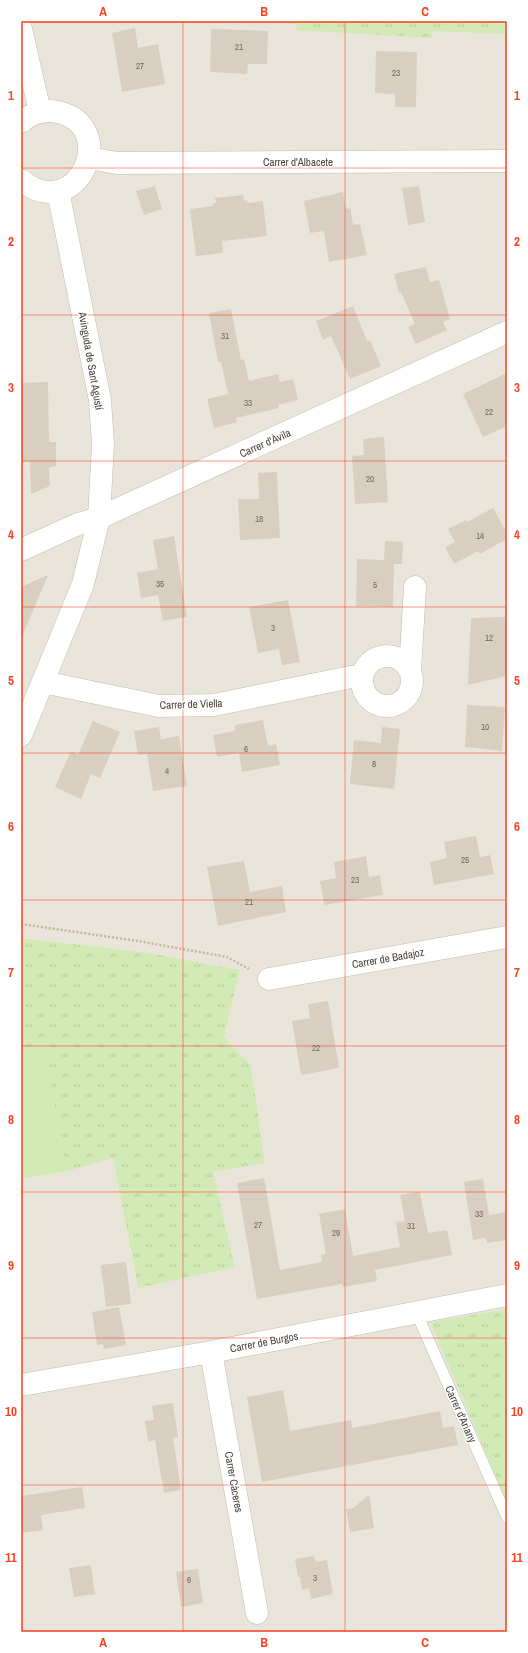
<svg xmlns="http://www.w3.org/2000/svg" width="528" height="1653" font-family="'Archivo Narrow',sans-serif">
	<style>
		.residential { fill: #eae5da }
		.grass { fill: url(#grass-tufts) }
		.garden { fill: #d2eab5 }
		.building { fill: #d8cfc1 }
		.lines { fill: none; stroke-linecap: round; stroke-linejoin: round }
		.service-casing { stroke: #c2bbae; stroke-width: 12 }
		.minor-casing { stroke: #c2bbae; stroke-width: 23 }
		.tertiary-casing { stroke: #c2bbae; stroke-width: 23 }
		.path { stroke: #c4b79f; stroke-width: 2.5; stroke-dasharray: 2 2; stroke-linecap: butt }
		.service { stroke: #fff; stroke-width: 11 }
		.minor { stroke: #fff; stroke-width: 22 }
		.tertiary { stroke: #fff; stroke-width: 22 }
		.grid { fill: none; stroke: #fc3f1d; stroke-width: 1; stroke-opacity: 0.55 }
		.labels { text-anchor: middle; stroke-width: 3; stroke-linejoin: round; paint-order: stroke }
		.number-label { font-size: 9px; fill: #6e675b }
		.street-label { font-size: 11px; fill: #4b4439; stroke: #fff }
		.neatline { fill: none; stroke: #fc3f1d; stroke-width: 1.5 }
		.grid-label { font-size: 13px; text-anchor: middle; font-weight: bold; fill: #fc3f1d }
	</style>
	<defs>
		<pattern id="grass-tufts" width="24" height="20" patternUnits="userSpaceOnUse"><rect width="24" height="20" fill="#d2eab5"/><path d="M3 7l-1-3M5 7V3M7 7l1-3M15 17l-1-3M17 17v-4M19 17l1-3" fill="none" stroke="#b6ca9c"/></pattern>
	</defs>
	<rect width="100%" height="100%" fill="#f6f3ec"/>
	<path class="residential" d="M21,21H507V1309L430,1322L507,1503V1632H21V1049L43,1044L67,1170L113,1157L138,1288L213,1172L265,1163L251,1065L224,1037L240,970L144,952L21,938Z"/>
	<g class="grass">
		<path d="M224,21H507V34L433,31L432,38L296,30L297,24Z"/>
		<path d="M21,938L144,952L240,970L224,1037L251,1065L265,1163L213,1172L235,1267L138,1288L113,1158L67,1171L43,1045L21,1049Z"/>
		<path d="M507,1309V1503L430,1322Z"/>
	</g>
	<path class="garden" d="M43,1044L67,1171L21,1179V1048Z"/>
	<g class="building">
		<path d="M135,28L138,48L158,44L165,84L122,92L112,33Z"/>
		<path d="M211,29L268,31L267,64H248L247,74L210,72Z"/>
		<path d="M376,51L417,52L416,107H395V94L375,93Z"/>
		<path d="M155,186L162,209L144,215L136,191Z"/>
		<path d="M419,186L425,222L408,225L402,188Z"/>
		<path d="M343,192L346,209L350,208L353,225L360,224L367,255L329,262L324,231L310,233L304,201Z"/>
		<path d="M243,195L244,201L247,200V203L263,201L267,236L222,241L223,253L196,256L190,209L213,206V203H216L215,198Z"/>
		<path d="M426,267L430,282L439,280L450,319L443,322L447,330L416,344L408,327L415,324L401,292L399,293L394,274Z"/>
		<path d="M353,306L367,341L370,340L381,366L350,379L331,336L323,340L316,321Z"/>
		<path d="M231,309L241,360L244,359L249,381L278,374L280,382L293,379L298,400L278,405L279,408L236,418L237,422L214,428L207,399L228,394L221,362H218L209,313Z"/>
		<path d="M507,373V426L483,437L463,394Z"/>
		<path d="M48,382L49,442H56V466L49,467L50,486L31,494L30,461L21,462V383Z"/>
		<path d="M384,437L388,502L355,504L352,456L364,455L363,439Z"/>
		<path d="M277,472L280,538L240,540L238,499H259L258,473Z"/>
		<path d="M493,508L507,533V539L480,554L478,551L454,564L445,547L455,542L448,529L466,520L467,522Z"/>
		<path d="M174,536L187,617L163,621L158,595L141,598L137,573L158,569L153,540Z"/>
		<path d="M385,541L403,542L402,564H394L393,607L356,606L357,559L384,560Z"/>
		<path d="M48,575L21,639V587Z"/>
		<path d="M288,600L300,662L282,665L279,649L258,653L249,607Z"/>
		<path d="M507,617V676L468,685L471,618Z"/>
		<path d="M467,705L505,707L502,751L465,747Z"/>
		<path d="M263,720L268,746L276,744L280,765L242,772L239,753L217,757L213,735L235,731V725Z"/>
		<path d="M93,721L120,732L100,778L91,774L81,799L55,787L71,751L78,755Z"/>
		<path d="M159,727L161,739L179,736L187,786L153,791L147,754L138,755L134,731Z"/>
		<path d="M382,727L400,729L394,789L350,784L354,740L381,743Z"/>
		<path d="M476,836L480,857L490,855L494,874L434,885L430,862L447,858L444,842Z"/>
		<path d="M366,856L369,877L380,875L383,895L324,905L320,881L336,878L334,862Z"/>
		<path d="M244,861L250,892L282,886L286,912L218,926L207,867Z"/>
		<path d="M328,1001L339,1068L301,1075L292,1021L310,1018L308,1004Z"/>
		<path d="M264,1178L280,1270L322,1262L321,1255L326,1254L319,1214L345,1209L353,1256L400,1247L396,1222L405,1221L400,1195L420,1192L428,1233L447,1230L452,1255L375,1270L377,1281L343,1287L342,1284L257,1299L237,1183Z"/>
		<path d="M483,1179L489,1215L507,1212V1240L487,1243L486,1238L473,1240L464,1182Z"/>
		<path d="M126,1262L131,1304L106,1307L101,1265Z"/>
		<path d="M119,1307L126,1345L104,1349L103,1344L97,1345L92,1312Z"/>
		<path d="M283,1390L290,1431L351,1420L352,1428L440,1411L443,1428L454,1426L458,1445L262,1482L247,1397Z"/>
		<path d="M173,1403L178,1437L173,1438L181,1490L164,1493L155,1440L148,1442L145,1421L154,1420L152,1406Z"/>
		<path d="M82,1487L85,1508L41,1515L43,1530L21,1533V1496Z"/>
		<path d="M369,1495L374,1528L350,1532L346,1509L353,1508Z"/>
		<path d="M314,1556L316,1562L327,1560L333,1594L311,1599L309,1588L302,1590L300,1577H298L295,1559Z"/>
		<path d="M91,1565L95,1594L74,1597L69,1568Z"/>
		<path d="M198,1569L203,1603L181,1607L176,1572Z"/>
	</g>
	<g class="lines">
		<defs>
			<path id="service" d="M416,1312L507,1517"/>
			<g id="minor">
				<path d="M89,158L117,163L507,161"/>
				<path d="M21,550L78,524L99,518L127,505L507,332"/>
				<circle cx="387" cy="681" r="25"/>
				<path d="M410,670L415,587"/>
				<path d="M43,682L159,706L214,705L351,677H362"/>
				<path d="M269,979L507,937"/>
				<path d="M211,1352L257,1613"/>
				<path d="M21,1385L211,1352L507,1295"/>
			</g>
			<g id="tertiary">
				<path d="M21,29L40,112"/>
				<path d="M21,122C31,113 44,109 58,112C122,127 76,226 21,180"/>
				<path d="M21,735L83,584L99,518L103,444L100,400L58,191"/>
			</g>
		</defs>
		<use href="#service" class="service-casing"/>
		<use href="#minor" class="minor-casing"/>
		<use href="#tertiary" class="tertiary-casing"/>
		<path class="path" d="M21,924L138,941L227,957L249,969"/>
		<use href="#service" class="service"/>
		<use href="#minor" class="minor"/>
		<use href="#tertiary" class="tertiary"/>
	</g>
	<path class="grid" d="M183,21V1632M345,21V1632M21,168H507M21,315H507M21,461H507M21,607H507M21,753H507M21,900H507M21,1046H507M21,1192H507M21,1338H507M21,1485H507"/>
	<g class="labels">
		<g class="number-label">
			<text x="239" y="50">21</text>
			<text x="140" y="69">27</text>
			<text x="396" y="76">23</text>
			<text x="225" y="339">31</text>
			<text x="248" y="406">33</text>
			<text x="489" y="415">22</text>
			<text x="370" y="482">20</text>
			<text x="259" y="522">18</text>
			<text x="480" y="539">14</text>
			<text x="160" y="587">35</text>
			<text x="375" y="588">5</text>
			<text x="273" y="631">3</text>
			<text x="489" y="641">12</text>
			<text x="485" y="730">10</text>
			<text x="246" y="752">6</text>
			<text x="374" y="767">8</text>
			<text x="167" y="774">4</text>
			<text x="465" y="863">25</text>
			<text x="355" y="883">23</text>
			<text x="249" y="905">21</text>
			<text x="316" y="1051">22</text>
			<text x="479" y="1217">33</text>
			<text x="258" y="1228">27</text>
			<text x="411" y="1229">31</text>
			<text x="336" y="1236">29</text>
			<text x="315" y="1581">3</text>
			<text x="189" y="1583">6</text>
		</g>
		<g class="street-label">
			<text x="298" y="166">Carrer d'Albacete</text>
			<text transform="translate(91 361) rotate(80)" y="4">Avinguda de Sant Agustí</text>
			<text transform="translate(265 443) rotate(-24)" y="4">Carrer d'Àvila</text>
			<text transform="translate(191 704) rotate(-2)" y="4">Carrer de Viella</text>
			<text transform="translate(388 958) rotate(-10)" y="4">Carrer de Badajoz</text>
			<text transform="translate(264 1342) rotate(-11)" y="4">Carrer de Burgos</text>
			<text transform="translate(461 1414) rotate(66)" y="4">Carrer d'Ariany</text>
			<text transform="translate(234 1482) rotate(80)" y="4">Carrer Càceres</text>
		</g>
	</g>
	<rect width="528" height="1653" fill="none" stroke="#ffffff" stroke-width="44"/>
	<rect x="22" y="22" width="484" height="1609" class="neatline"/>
	<g class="grid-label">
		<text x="103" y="16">A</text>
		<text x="264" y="16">B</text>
		<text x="425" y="16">C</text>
		<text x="11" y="100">1</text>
		<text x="517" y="100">1</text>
		<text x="11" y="246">2</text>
		<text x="517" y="246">2</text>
		<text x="11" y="392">3</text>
		<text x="517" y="392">3</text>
		<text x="11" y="539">4</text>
		<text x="517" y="539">4</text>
		<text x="11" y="685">5</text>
		<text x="517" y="685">5</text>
		<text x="11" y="831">6</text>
		<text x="517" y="831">6</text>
		<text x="11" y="977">7</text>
		<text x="517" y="977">7</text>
		<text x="11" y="1124">8</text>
		<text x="517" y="1124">8</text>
		<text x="11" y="1270">9</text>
		<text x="517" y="1270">9</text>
		<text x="11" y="1416">10</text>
		<text x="517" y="1416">10</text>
		<text x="11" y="1562">11</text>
		<text x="517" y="1562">11</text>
		<text x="103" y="1647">A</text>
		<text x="264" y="1647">B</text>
		<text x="425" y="1647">C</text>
	</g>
</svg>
